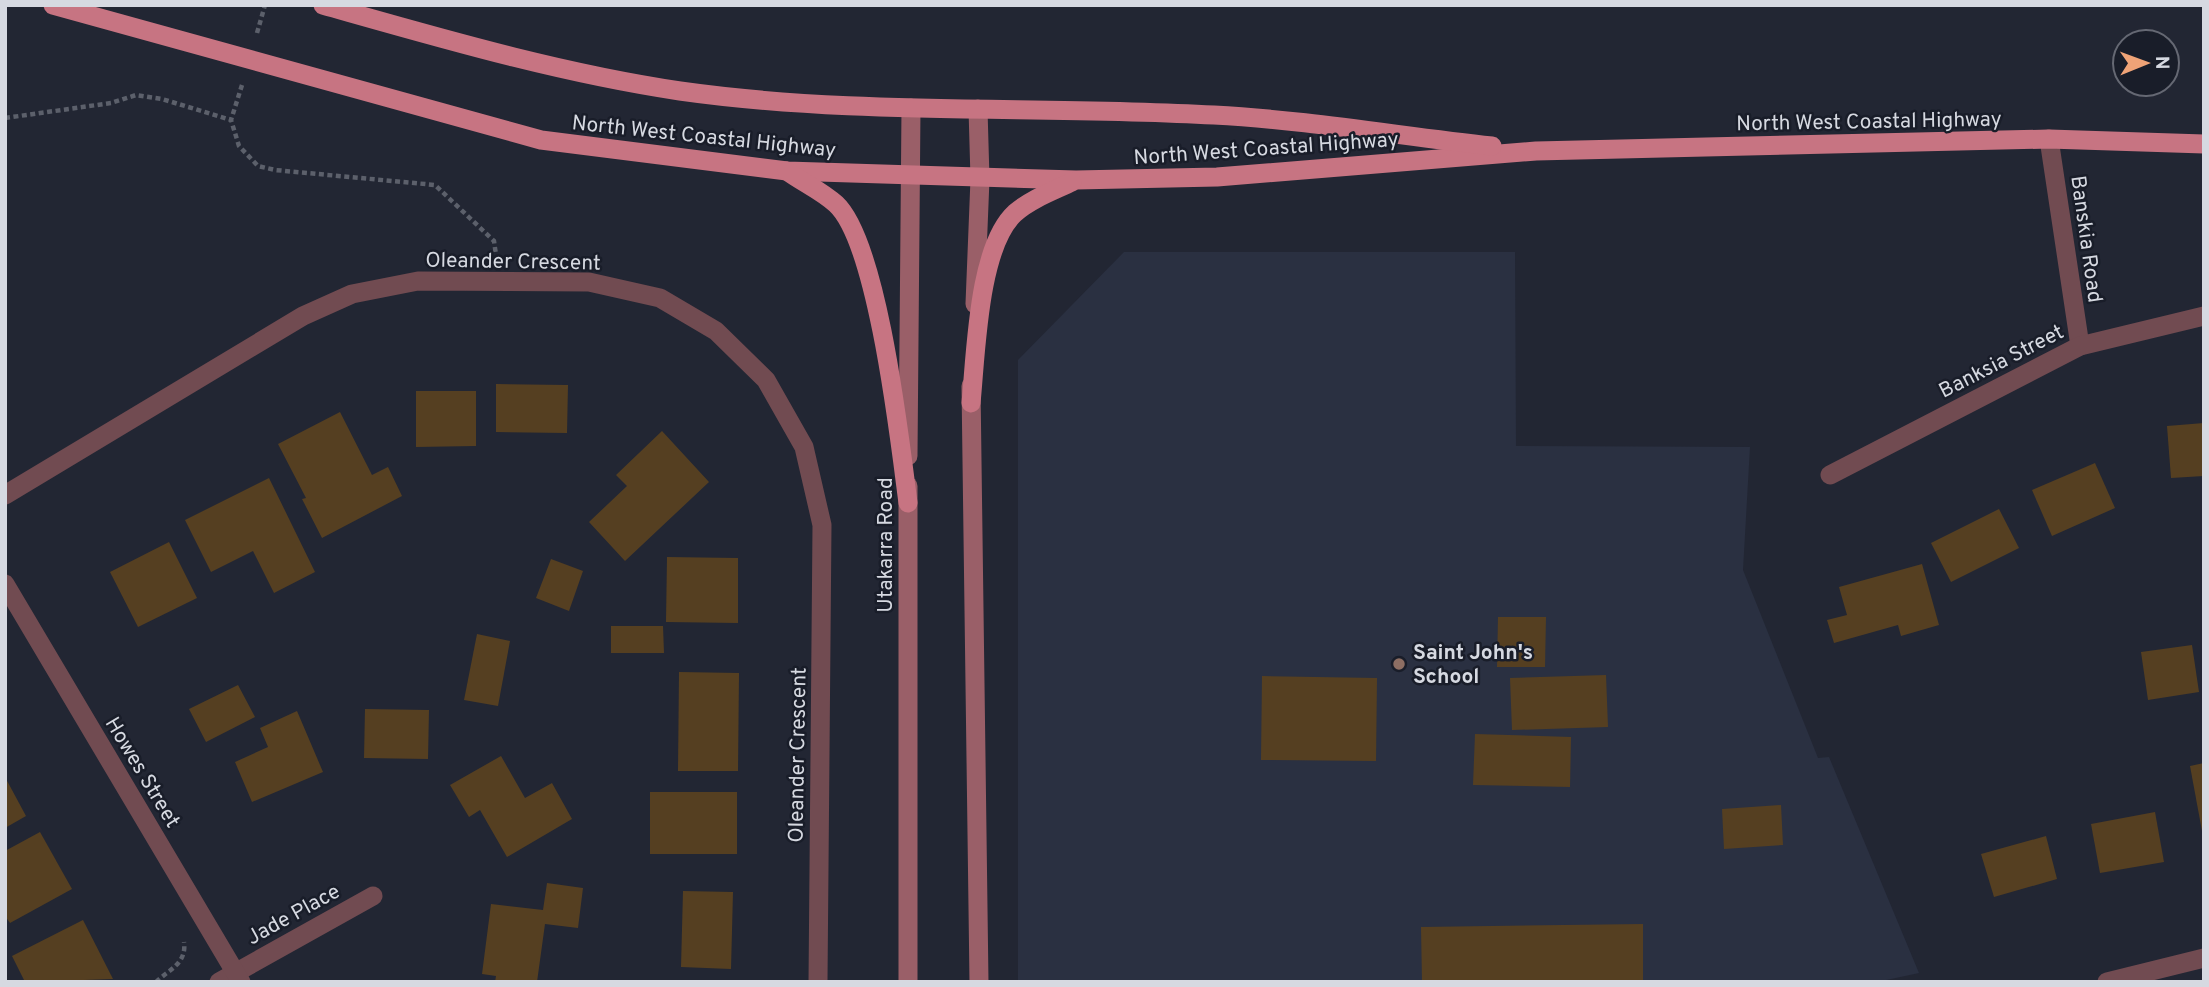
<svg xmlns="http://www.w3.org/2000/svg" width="2209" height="987" font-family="Overpass,sans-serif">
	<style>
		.built { fill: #2a3041 }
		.building { fill: #553f21 }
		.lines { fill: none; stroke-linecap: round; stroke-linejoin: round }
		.path { stroke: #5c606b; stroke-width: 4.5; stroke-dasharray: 5 3.5; stroke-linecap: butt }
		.minor { stroke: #714b51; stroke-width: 19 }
		.tertiary { stroke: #714b51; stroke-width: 19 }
		.secondary { stroke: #9a5f68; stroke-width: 19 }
		.trunk { stroke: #c77482; stroke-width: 19 }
		.education-dot { fill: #8d6e63; stroke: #191d29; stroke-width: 2.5 }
		.labels { text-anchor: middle; stroke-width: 5; stroke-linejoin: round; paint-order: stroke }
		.street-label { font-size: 21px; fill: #d6d9e1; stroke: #191d29 }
		.poi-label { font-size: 21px; font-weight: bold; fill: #d6d9e1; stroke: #191d29; text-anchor: start }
	</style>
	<rect width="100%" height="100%" fill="#222633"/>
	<path class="built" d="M1124,252H1515L1516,446L1750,447L1743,570L1818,758L1829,757L1919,973L1877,982H1018V360Z"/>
	<g class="building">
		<path d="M496,384L568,385L567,433L496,432Z"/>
		<path d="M416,391H476V446L416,447Z"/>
		<path d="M340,412L372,475L388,467L402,496L322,538L302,499L306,498L278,444Z"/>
		<path d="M2204,423V476L2171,478L2167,426Z"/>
		<path d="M662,431L709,482L625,561L589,522L627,486L616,475Z"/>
		<path d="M2095,463L2115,508L2052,536L2032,490Z"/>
		<path d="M269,478L315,572L274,593L253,551L211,572L185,520Z"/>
		<path d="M1999,509L2019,548L1951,582L1931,543Z"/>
		<path d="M169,542L197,598L138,627L110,572Z"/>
		<path d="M667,557L738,558V623L666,622Z"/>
		<path d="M551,559L583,571L569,611L536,598Z"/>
		<path d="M1922,564L1939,625L1901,636L1898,625L1834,643L1827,620L1847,615L1839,587Z"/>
		<path d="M1498,617H1546L1545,667H1497Z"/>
		<path d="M611,626H663L664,653H611Z"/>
		<path d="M477,634L510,641L498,706L464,700Z"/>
		<path d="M2192,645L2199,692L2148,700L2141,652Z"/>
		<path d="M679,672L739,673L738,771H678Z"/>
		<path d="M1606,675L1608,727L1512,730L1510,678Z"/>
		<path d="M1262,676L1377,678L1376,761L1261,760Z"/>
		<path d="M238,685L255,717L206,742L189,709Z"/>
		<path d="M365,709L429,710L428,759L364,758Z"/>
		<path d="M297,711L323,772L252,802L235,762L268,747L260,728Z"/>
		<path d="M1475,734L1571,737L1570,787L1473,785Z"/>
		<path d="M501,756L525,798L552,783L572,819L507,857L480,810L469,817L450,785Z"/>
		<path d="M2204,763V831H2202L2190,766Z"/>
		<path d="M5,777L26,816L5,828Z"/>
		<rect x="650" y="792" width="87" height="62"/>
		<path d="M1781,805L1783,845L1724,849L1722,809Z"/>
		<path d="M2155,812L2164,862L2100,873L2091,824Z"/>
		<path d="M40,832L72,889L10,923L5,916V851Z"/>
		<path d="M2046,836L2057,879L1994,897L1981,854Z"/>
		<path d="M547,883L583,888L578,928L545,924L537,982H495L496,976L482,974L491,904L543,910Z"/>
		<path d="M683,891L733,892L731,969L681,967Z"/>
		<path d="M83,920L113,979L25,982L12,956Z"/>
		<path d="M1643,924V982H1422L1421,927Z"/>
	</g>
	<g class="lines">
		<g class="path">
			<path d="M257,33L265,5"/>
			<path d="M242,85L231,120L239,146L258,166L275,170L435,185L494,241L496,255"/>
			<path d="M5,118L111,103L136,95L162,99L231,120"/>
			<path d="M156,982C168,970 187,964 184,942"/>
		</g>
		<g class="minor">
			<path d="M2049,139L2080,346"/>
			<path d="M1830,475L2080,346L2204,316"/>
			<path d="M5,495L303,316L352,294L418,281L589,282L660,298L716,331L766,380L804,447L822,525L818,982"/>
			<path d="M219,982L373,896"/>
			<path d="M2107,982L2204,958"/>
		</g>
		<path class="tertiary" d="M5,584L241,982"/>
		<g class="secondary">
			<path d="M975,304L980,179L978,109"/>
			<path d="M971,386L979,982"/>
			<path d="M908,456L911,108"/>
			<path d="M908,982V486"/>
		</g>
		<g class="trunk">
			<path d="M53,5L541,140L787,171L1076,180L1217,177L1536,151L2049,139L2204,144"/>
			<path d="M323,5C440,38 559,73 680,91C857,116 1036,105 1214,115C1307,120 1400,136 1492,146"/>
			<path d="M787,171C802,182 822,191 836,204C878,243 900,442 908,503"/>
			<path d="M971,403C976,354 978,247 1015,213C1031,199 1053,191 1072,182"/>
		</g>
	</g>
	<circle class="education-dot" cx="1399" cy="664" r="7"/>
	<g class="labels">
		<g class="street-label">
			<text transform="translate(1869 121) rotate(-1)" y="7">North West Coastal Highway</text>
			<text transform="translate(704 136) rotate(6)" y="7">North West Coastal Highway</text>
			<text transform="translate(1266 148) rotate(-4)" y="7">North West Coastal Highway</text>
			<text transform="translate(2087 239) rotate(82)" y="7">Banskia Road</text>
			<text transform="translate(513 261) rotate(1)" y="7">Oleander Crescent</text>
			<text transform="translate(2001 361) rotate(-27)" y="7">Banksia Street</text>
			<text transform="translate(885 545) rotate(-90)" y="7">Utakarra Road</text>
			<text transform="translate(797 755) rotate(-89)" y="7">Oleander Crescent</text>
			<text transform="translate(143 772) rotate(59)" y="7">Howes Street</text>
			<text transform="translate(293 914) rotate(-29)" y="7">Jade Place</text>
		</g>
		<g class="poi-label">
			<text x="1413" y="659">Saint John's<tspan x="1413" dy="24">School</tspan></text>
		</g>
	</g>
	<rect width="2209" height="987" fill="none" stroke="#d6d9e1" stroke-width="14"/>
	<g transform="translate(2146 63) rotate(89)"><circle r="33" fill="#191d29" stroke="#656873" stroke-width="2"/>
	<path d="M0-5L12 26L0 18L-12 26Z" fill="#efa377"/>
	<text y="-10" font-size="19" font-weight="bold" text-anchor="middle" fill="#d6d9e1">N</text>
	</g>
</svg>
